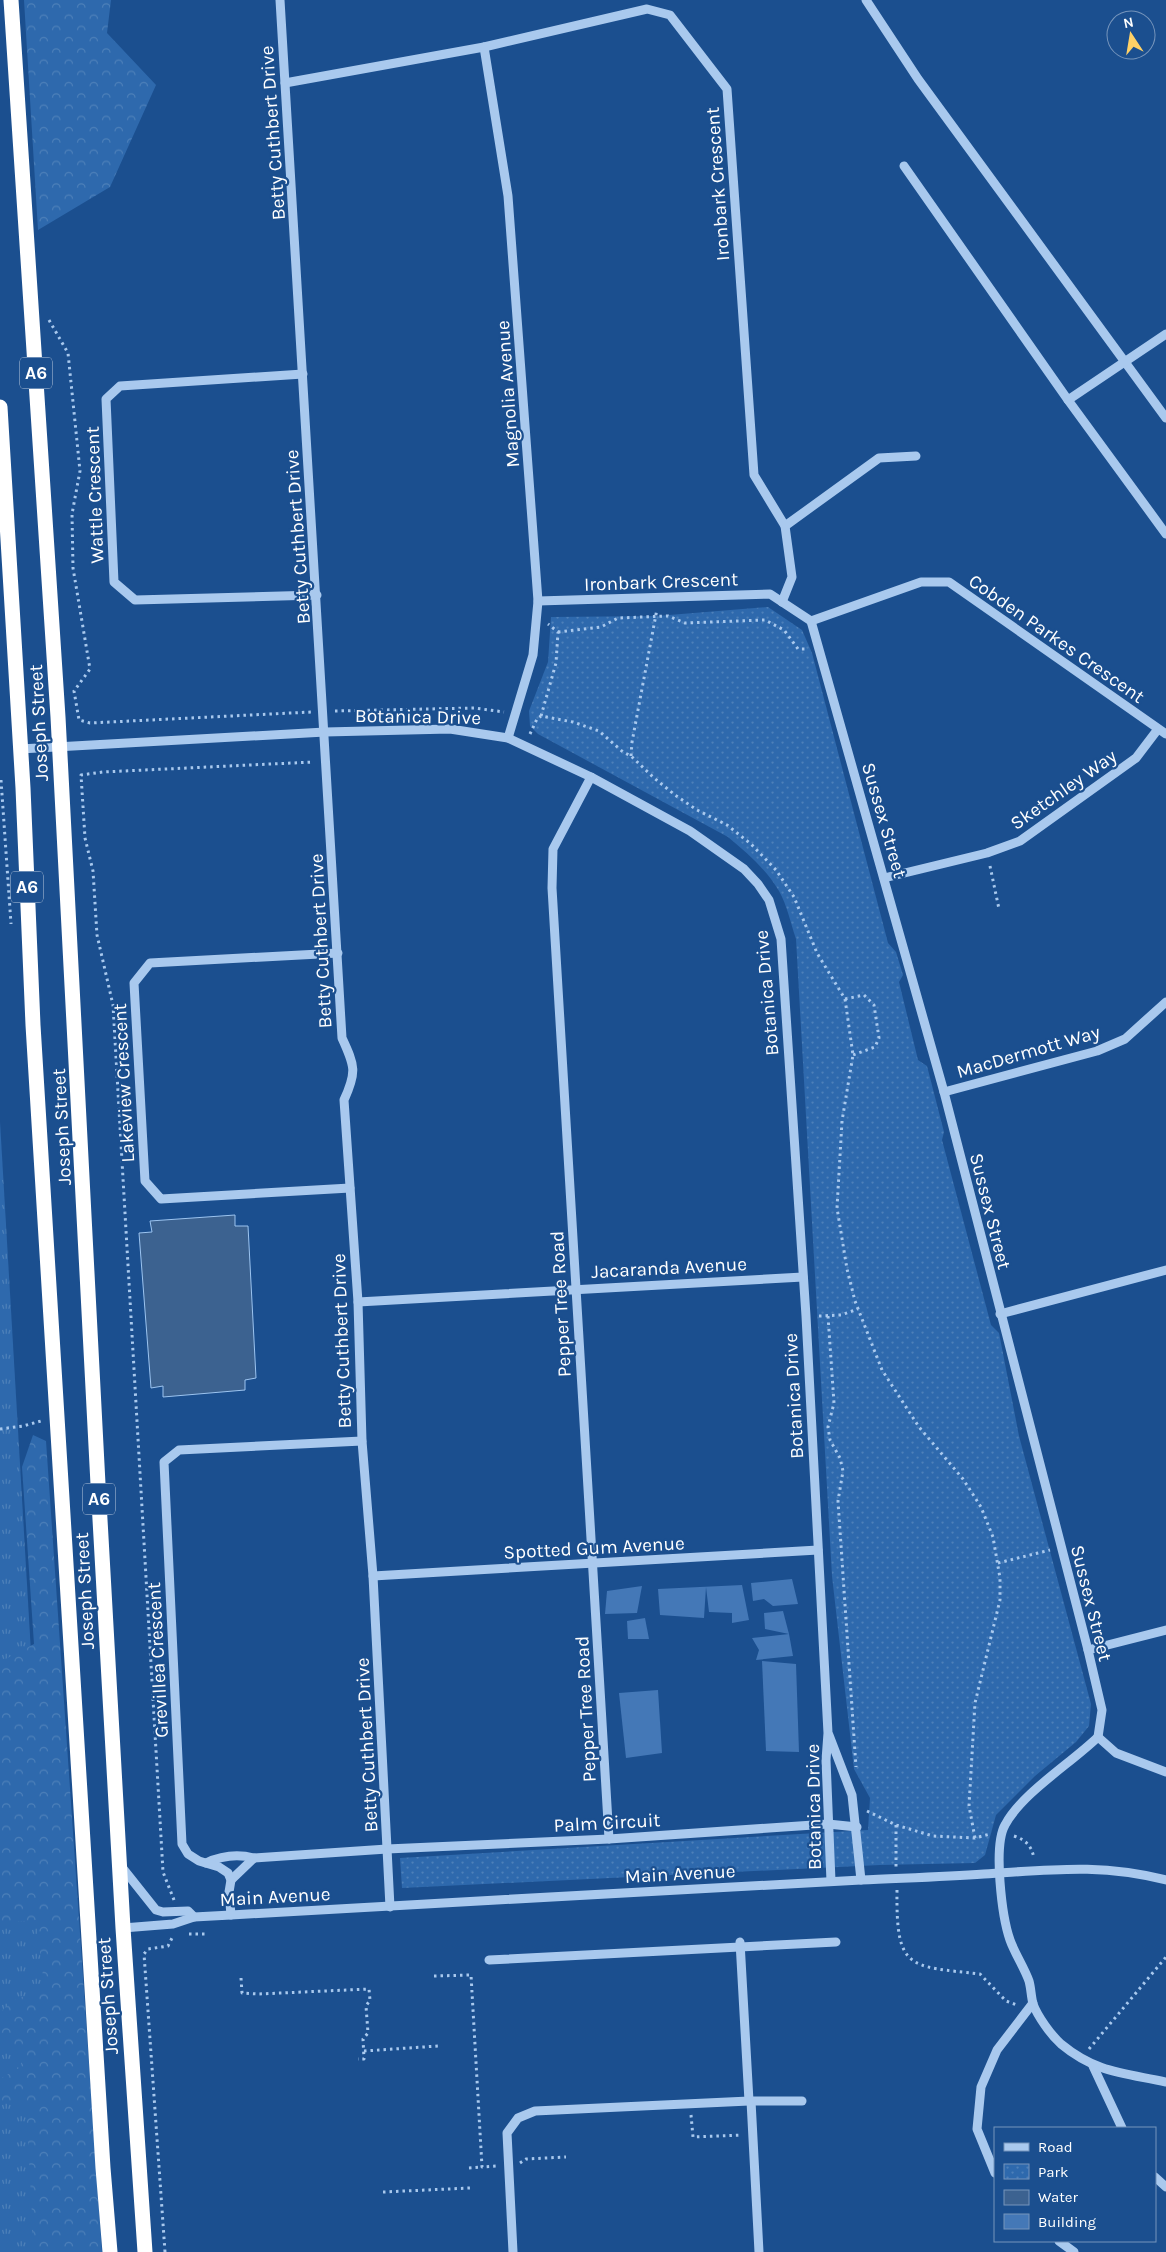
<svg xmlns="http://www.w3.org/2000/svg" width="1166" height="2252" font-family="Karla,sans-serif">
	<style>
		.grass { fill: url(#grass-tufts) }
		.forest { fill: url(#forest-crowns) }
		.park { fill: url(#park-dots) }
		.water { fill: #3c6290; stroke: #9cc4f0 }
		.building { fill: #4478b7 }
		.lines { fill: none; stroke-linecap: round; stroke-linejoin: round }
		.path { stroke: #a9c9ee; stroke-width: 3; stroke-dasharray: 2.5 4; stroke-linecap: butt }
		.minor { stroke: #a9c9ee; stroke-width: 9 }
		.highway { stroke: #fff; stroke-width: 15 }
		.labels { text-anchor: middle; stroke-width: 4.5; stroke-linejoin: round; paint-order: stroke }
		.shield { fill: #1b4f8f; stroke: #bbcadd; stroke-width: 1 }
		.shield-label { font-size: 18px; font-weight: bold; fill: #fff }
		.street-label { font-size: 19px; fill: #fff; stroke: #1b4f8f }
	</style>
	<defs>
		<pattern id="grass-tufts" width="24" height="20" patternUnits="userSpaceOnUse" patternTransform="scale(1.25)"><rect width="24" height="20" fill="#2e69ad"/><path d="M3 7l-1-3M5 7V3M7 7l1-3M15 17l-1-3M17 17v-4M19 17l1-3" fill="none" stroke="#4d80b9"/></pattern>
		<pattern id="forest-crowns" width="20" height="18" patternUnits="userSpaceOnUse" patternTransform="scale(1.25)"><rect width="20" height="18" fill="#2e69ad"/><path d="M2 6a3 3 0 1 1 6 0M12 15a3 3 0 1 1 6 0" fill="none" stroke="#4d80b9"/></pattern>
		<pattern id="park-dots" width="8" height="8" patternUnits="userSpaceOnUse" patternTransform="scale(1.25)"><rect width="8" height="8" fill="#2e69ad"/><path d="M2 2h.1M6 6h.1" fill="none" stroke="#4d80b9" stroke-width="1.8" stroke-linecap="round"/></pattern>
	</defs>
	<rect width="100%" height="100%" fill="#1b4f8f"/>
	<path class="grass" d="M0,1122L3,1173L66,2252H0Z"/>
	<g class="forest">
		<path d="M24,0H111L107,33L156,85L110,187L38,230Z"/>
		<path d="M33,1435L46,1441L102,2252H34L26,2105L4,2103L0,2099V2079L19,2068L27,2049L6,2047L0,2042V2012L17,1998L45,1992L36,1920L0,1923V1667L2,1661L34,1644L22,1467Z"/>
	</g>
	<path class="park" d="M768,607L802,630L812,653L888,943L896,952L903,975L899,982L918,1060L927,1066L944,1132L942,1140L991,1325L999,1333L1019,1436L1091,1704L1089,1726L1076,1742L1035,1776L996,1815L985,1855L975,1863L880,1865L402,1888L400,1858L868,1830L870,1798L854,1769L832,1576L796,939C791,924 787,905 779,891C766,869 747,853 728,837L538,734L530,726L529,711L548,662L551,617L657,616Z"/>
	<path class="water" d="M235,1215V1226H248L256,1378L245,1380V1390L163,1397V1386L151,1388L139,1233L152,1232L150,1221Z"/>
	<g class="building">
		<path d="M792,1579L798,1604L773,1606L764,1599L753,1601L751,1583Z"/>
		<path d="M742,1585L749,1620L732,1623V1613L709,1612L706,1587L704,1618L660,1615L658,1589Z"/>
		<path d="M642,1586L637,1613L605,1614L607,1591Z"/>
		<path d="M783,1611L789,1634L765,1629L764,1613Z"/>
		<path d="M645,1618L649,1639H628L627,1621Z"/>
		<path d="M789,1634L793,1656L756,1660L759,1650L752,1638Z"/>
		<path d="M762,1661L796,1664L799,1752L766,1751Z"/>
		<path d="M658,1690L662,1753L626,1758L619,1693Z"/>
	</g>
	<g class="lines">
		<g class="path">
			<path d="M49,320L68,353L80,471L72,514L73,568L90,669L74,691L79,720L90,723L311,712"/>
			<path d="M558,632L601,627L618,618L668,616L685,623L765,620L784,630L798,649H808"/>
			<path d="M335,711L474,708L504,712"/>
			<path d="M541,716L556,663L558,632L548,624"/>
			<path d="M530,734L537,719L541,716L573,722L599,731L623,752L631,756L654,778L675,795L697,810L727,825L751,844L776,870L794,897L817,953L845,999L853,1055L842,1121L837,1208L847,1269L855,1301L882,1370L919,1427L963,1479L981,1507L993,1537L1000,1578V1600L975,1703L969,1806L975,1838"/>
			<path d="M631,756L632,742L657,609"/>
			<path d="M1,780L11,924"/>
			<path d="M990,866L999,909"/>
			<path d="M845,999L864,995L874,1005L879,1038L875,1047L853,1055"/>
			<path d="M819,1316L841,1315L858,1309"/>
			<path d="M828,1316L834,1403L828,1427L830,1440L840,1458L843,1471L838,1501L856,1767"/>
			<path d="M0,1429L23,1426L41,1421"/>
			<path d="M998,1563L1050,1550"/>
			<path d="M867,1811L896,1825L933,1836L975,1838L990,1834"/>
			<path d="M896,1825V1867"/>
			<path d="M1014,1836C1026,1840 1032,1846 1034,1859"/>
			<path d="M897,1890C896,1970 908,1966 980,1974L1006,2001L1017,2005"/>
			<path d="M174,1900L163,1872L113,1005L97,935L93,871L85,838L81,775L103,772L313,762"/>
			<path d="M189,1934H207"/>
			<path d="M434,1976L471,1975L482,2167L497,2166"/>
			<path d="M241,1978L242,1993L259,1994L369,1989L370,2000L366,2006L368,2033L363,2039L364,2059H358"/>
			<path d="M1089,2049L1166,1957"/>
			<path d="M364,2051L438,2046"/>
			<path d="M691,2115L693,2137L742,2135"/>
			<path d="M520,2163L526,2159L566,2157"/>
			<path d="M469,2168L482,2167"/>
			<path d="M383,2192L470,2188"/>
			<path d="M165,2252L144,1954L148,1949L168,1946L173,1936"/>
		</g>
		<g class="minor">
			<path d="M280,0L342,1038C355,1066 357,1072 344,1100L358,1302L362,1441L373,1576L390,1907"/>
			<path d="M866,0L918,79L1166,418"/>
			<path d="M484,47L508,196L538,601L533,655L508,738"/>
			<path d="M285,83L484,47L647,9L670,15L727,89L754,475L785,526L792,577L782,602"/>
			<path d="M904,166L1068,400L1166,534"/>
			<path d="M303,374L120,386L106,399L114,582L135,600L317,595"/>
			<path d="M1068,400L1166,334"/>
			<path d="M785,526L879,458L916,456"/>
			<path d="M538,601L770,594L811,621"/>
			<path d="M811,621L944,1092L1088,1650L1102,1710L1098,1737"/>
			<path d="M811,621L921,582H949L1166,734"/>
			<path d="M20,749L325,732L450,729L508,738L591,777L690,831L744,869L758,884L769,900L781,939L806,1316L828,1733L826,1760L831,1881"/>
			<path d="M591,777L553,849L552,888L609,1839"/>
			<path d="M884,878L987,853L1020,841L1136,758L1158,729"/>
			<path d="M338,953L150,963L134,983L145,1181L161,1199L350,1188"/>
			<path d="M944,1092L1097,1051L1125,1039L1166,1002"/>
			<path d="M358,1302L803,1277"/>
			<path d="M1000,1314L1166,1270"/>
			<path d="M373,1576L818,1550"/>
			<path d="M1088,1650L1166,1630"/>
			<path d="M829,1735L852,1795L861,1880"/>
			<path d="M1098,1737C1070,1764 1022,1793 1005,1825C993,1846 1002,1917 1010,1940C1015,1954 1024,1967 1029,1981C1031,1988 1031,1996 1033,2004C1038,2017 1051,2035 1061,2044C1096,2073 1124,2073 1166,2082"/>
			<path d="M1098,1737L1116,1753L1166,1772"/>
			<path d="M206,1863C221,1856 238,1854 254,1858L387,1849L609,1839L828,1824L857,1827"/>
			<path d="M121,1866L156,1910L163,1912L188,1911L194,1917"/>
			<path d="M231,1880L254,1858"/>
			<path d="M231,1915L229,1892L231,1880L228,1873L219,1867L199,1861L188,1854L182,1844L164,1462L179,1450L362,1441"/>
			<path d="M123,1928L173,1924L194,1917L231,1915C441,1904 651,1890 861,1880C902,1878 943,1877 984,1874C1050,1870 1100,1863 1166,1880"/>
			<path d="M489,1960L836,1942"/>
			<path d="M1093,2066L1122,2128"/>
			<path d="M749,2101H802"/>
			<path d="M751,2101L759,2252"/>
			<path d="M995,2173L977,2129L981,2087L997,2050L1033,2003"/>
			<path d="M1155,2177L1166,2187"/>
			<path d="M1059,2241L1074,2252"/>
			<path d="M513,2252L507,2133L518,2118L535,2111L749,2101L740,1942"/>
		</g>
		<g class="highway">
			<path d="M11,0L58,717L98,1484L123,1928L145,2252"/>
			<path d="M0,407L23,788L33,1025L103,2168L110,2252"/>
		</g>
	</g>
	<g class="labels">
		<g class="shield">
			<rect x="20" y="357.5" width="32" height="31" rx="4"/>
			<rect x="11" y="871.5" width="32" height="31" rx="4"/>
			<rect x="83" y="1483.5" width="32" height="31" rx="4"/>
		</g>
		<g class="shield-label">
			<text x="36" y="379">A6</text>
			<text x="27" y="893">A6</text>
			<text x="99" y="1505">A6</text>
		</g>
		<g class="street-label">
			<text transform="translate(272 133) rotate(-94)" y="7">Betty Cuthbert Drive</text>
			<text transform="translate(717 184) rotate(-94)" y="7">Ironbark Crescent</text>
			<text transform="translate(507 394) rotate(-94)" y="7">Magnolia Avenue</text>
			<text transform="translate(94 495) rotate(-92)" y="7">Wattle Crescent</text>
			<text transform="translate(297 537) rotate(-94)" y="7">Betty Cuthbert Drive</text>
			<text transform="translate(661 581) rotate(-2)" y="7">Ironbark Crescent</text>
			<text transform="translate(1057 638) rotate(35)" y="7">Cobden Parkes Crescent</text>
			<text transform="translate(418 716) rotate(1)" y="7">Botanica Drive</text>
			<text transform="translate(38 723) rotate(-93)" y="7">Joseph Street</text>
			<text transform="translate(1063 789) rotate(-35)" y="7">Sketchley Way</text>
			<text transform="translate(885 820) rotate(74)" y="7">Sussex Street</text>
			<text transform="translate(320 941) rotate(-93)" y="7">Betty Cuthbert Drive</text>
			<text transform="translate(766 993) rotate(-95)" y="7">Botanica Drive</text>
			<text transform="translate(1028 1051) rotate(-16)" y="7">MacDermott Way</text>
			<text transform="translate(123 1083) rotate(-93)" y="7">Lakeview Crescent</text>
			<text transform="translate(61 1127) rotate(-93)" y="7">Joseph Street</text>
			<text transform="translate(991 1211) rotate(76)" y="7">Sussex Street</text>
			<text transform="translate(669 1267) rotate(-3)" y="7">Jacaranda Avenue</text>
			<text transform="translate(560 1304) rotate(-93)" y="7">Pepper Tree Road</text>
			<text transform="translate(341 1341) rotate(-92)" y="7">Betty Cuthbert Drive</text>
			<text transform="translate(793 1396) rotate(-93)" y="7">Botanica Drive</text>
			<text transform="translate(594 1547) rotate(-3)" y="7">Spotted Gum Avenue</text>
			<text transform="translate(84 1591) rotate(-93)" y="7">Joseph Street</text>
			<text transform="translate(1092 1603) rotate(76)" y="7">Sussex Street</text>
			<text transform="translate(157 1660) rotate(-93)" y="7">Grevillea Crescent</text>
			<text transform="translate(585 1709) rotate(-93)" y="7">Pepper Tree Road</text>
			<text transform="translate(366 1745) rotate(-93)" y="7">Betty Cuthbert Drive</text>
			<text transform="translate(813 1807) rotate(-91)" y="7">Botanica Drive</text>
			<text transform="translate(607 1822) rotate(-3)" y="7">Palm Circuit</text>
			<text transform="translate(680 1873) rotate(-3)" y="7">Main Avenue</text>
			<text transform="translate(275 1896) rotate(-3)" y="7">Main Avenue</text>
			<text transform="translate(107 1996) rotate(-94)" y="7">Joseph Street</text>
		</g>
	</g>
	<rect x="994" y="2127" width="162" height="115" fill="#1b4f8f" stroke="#7695bc"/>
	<rect x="1004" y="2143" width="25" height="8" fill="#a9c9ee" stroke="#7695bc"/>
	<text x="1038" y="2152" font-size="15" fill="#ffffff">Road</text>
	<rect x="1004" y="2164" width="25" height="15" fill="url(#park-dots)" stroke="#7695bc"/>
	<text x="1038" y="2177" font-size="15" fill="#ffffff">Park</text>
	<rect x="1004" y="2190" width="25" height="15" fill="#3c6290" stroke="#7695bc"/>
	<text x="1038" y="2202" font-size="15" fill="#ffffff">Water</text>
	<rect x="1004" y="2214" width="25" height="15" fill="#4478b7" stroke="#7695bc"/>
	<text x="1038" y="2227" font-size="15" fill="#ffffff">Building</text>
	<g transform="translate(1131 35) rotate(348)"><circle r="24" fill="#1b4f8f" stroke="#7695bc"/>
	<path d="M0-4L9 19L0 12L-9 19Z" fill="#ffd166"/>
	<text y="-8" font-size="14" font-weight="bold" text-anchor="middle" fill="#ffffff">N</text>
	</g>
</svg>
